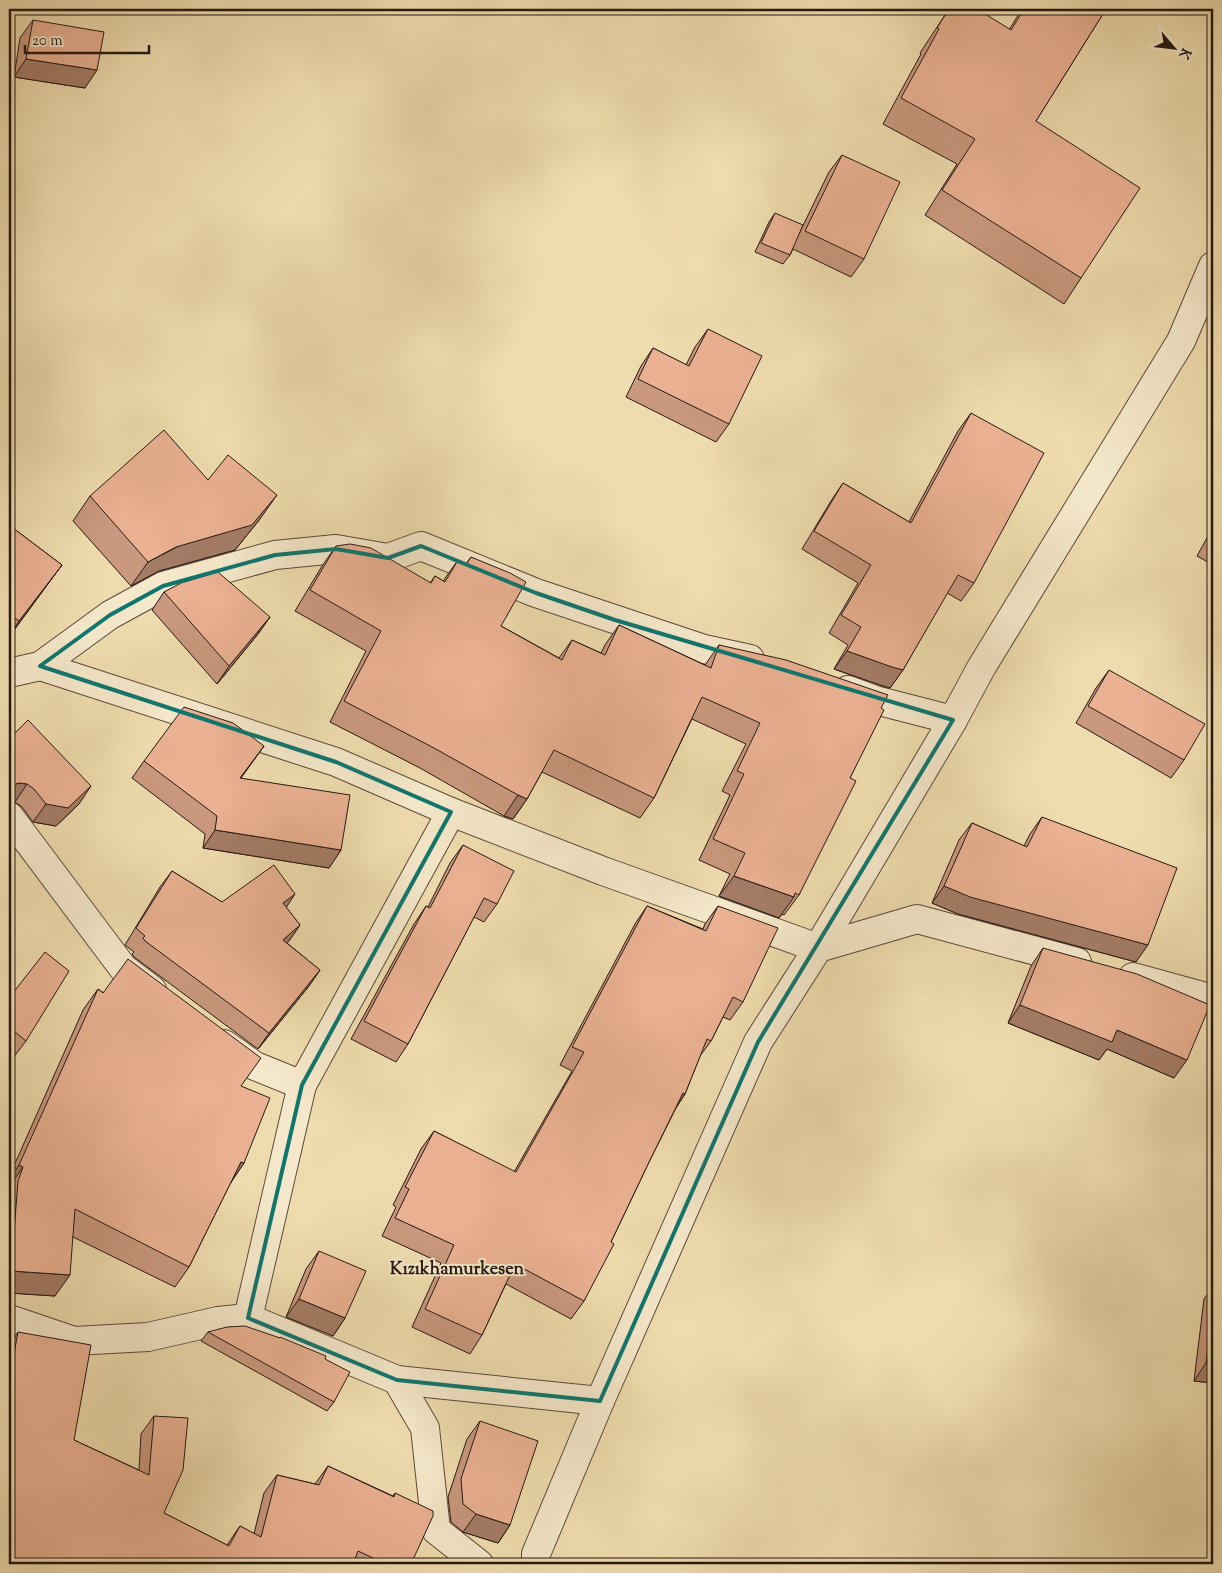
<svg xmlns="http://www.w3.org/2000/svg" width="1222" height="1573" font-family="'Sorts Mill Goudy',serif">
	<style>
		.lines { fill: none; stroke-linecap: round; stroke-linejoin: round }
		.minor-casing { stroke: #584a3a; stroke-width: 30 }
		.minor { stroke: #f5e8ca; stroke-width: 28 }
		.wall { fill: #c9987e; stroke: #251913 }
		.shaded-wall { fill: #a47c66; stroke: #251913 }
		.building { fill: #eab192; stroke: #251913 }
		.marked { fill: none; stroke: #0f766e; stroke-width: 4; stroke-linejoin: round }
		.labels { text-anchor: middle; stroke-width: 4; stroke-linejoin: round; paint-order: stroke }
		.quarter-label { font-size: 18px; font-weight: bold; fill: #251913; stroke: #f5e8ca }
	</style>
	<rect width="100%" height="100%" fill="#efdcae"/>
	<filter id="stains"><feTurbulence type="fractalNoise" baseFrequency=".004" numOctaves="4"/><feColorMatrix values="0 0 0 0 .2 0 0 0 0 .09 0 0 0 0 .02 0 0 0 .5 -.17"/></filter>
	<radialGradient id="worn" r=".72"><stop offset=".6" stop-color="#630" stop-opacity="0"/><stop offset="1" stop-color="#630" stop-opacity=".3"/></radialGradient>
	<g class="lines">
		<defs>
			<g id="minor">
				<path d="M40,666L110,615L163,586L275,555L336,549L388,558L421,546L536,593L704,649L750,659"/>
				<path d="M9,673L40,666L336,762L451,812L603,871L818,948L917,919L1077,962"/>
				<path d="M848,690L875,700L953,720"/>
				<path d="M9,816L123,968L152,990"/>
				<path d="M1133,977L1213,999"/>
				<path d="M224,1044L255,1066L302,1085"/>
				<path d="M248,1318L302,1085L451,812"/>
				<path d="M9,1319L74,1341L148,1337L218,1321L248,1318L397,1380L425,1428L436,1530L479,1564"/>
				<path d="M397,1380L600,1401"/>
				<path d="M536,1564V1554L600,1401L758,1042L818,948L953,720L981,668L1181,341L1213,266"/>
			</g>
		</defs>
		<use href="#minor" class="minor-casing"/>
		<use href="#minor" class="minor"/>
	</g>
	<g class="wall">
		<path d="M949,9H977L1009,30L1022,9H1106L1036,121L1081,278L1064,304L925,215L957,164L883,124L921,54L920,53Z"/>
		<path d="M33,20L85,88L14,77L20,38Z"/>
		<path d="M842,155L864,259L851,277L793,249L790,255L783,264L755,252L769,222L775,213L797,238L829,172Z"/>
		<path d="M708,329L729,424L716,442L626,397L641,366L653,348L686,365L695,347Z"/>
		<path d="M971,413L974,583L961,601L947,593L903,670L890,688L880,685L834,669L848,645L829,633L858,583L802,549L831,501L843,483L909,522L958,431Z"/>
		<path d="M208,480L260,519L235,550L159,571L131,586L73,521L90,496Z"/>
		<path d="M9,525L62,565L9,637Z"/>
		<path d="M1213,527V565L1197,556Z"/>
		<path d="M336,546L430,583L435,576L443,581L458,560L465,565L471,557L501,626L559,658L572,640L601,653L605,645L619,625L705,665L719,645L881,708L850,778L799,895L784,915L782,914L779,918L719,896L730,874L699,860L730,795L722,791L746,744L692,719L654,798L640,818L542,772L527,799L513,819L504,816L420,768L330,722L366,651L295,611L322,566Z"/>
		<path d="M164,592L270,617L258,634L217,684L152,610Z"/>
		<path d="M1109,670L1184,760L1171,778L1076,723L1096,688Z"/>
		<path d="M9,739L79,804L56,826L33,822L22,807L15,802L9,801Z"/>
		<path d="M264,746L241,778L341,850L329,868L203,848L205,834L132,778L144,761Z"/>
		<path d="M1042,817L1136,962L958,914L932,903L959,840L972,823L1024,846L1030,834Z"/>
		<path d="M463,845L497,904L484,922L474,917L408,1044L396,1062L351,1039L414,924L426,906L428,907L450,863Z"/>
		<path d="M172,871L222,902L286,907L300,925L289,941L287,943L320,970L309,986L258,1049L134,957L132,954L134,952L125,945L160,887Z"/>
		<path d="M647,906L703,929L705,924L718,906L743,1002L730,1020L723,1017L711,1041L700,1056L685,1094L676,1108L650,1160L611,1242L584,1301L571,1319L506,1284L482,1335L470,1354L412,1327L441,1263L382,1236L396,1207L393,1205L421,1149L434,1131L514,1172L572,1071L560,1065L635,924Z"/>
		<path d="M1043,948L1174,1078L1107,1049L1099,1060L1008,1023L1031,966Z"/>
		<path d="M98,989L241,1086L244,1163L232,1180L189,1267L175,1287L73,1237L55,1296L9,1293V1177L83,1010Z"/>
		<path d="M9,998L26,1041L13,1058L9,1055Z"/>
		<path d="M319,1251L345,1318L333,1336L286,1317L306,1269Z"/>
		<path d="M1213,1286V1383L1194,1381L1204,1299Z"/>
		<path d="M18,1332L74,1440L139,1470L141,1434L154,1416L164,1513L227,1545L240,1526L254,1534L264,1493L277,1475L315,1484L328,1466L393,1496L395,1493L411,1564H9V1346Z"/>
		<path d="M208,1332L325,1359L334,1402L327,1411L201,1341Z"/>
		<path d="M480,1421L510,1525L498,1543L463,1532L451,1522L448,1497L467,1439Z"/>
	</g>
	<g class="shaded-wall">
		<path d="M26,59L97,70L85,88L14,77Z"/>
		<path d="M277,495L260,519L235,550L159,571L131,586L148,562Z"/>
		<path d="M62,565L49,582L9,637L19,621Z"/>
		<path d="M270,617L258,634L217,684L229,666Z"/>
		<path d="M847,651L903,670L890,688L880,685L834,669Z"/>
		<path d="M264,746L251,764L227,796L240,778Z"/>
		<path d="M19,783L27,784L15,802L9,801V790L13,785Z"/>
		<path d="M91,786L79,804L56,826L33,822L46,804Z"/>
		<path d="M518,795L527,799L513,819L504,816Z"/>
		<path d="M215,830L341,850L329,868L203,848Z"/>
		<path d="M734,876L794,897L779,918L719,896Z"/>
		<path d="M944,886L1148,945L1136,962L958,914L932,903Z"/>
		<path d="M295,894L284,911L283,903Z"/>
		<path d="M300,925L289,941L271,956L283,940Z"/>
		<path d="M320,970L309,986L258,1049L269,1033Z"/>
		<path d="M1020,1005L1117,1030L1187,1060L1174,1078L1107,1049L1099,1060L1008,1023Z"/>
		<path d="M683,1093L685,1094L673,1112Z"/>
		<path d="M241,1162L244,1163L230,1184Z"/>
		<path d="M19,1165L23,1167L9,1187V1180Z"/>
		<path d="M11,1271L70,1275L55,1296L9,1293V1274Z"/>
		<path d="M299,1299L345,1318L333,1336L286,1317Z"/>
		<path d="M1206,1363L1213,1364V1383L1194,1381Z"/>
		<path d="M476,1514L510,1525L498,1543L463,1532Z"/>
	</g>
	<g class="building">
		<path d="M949,9H977L1011,30L1024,9H1106L1036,121L1140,188L1081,278L942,190L975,139L901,98L939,29L937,28Z"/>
		<path d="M33,20L104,32L97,70L26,59Z"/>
		<path d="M842,155L900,182L864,259L805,231Z"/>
		<path d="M775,213L803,225L790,255L761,243Z"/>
		<path d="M708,329L762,356L729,424L638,379L653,348L689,366Z"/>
		<path d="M971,413L1044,453L974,583L958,575L903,670L892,667L847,651L861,627L841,615L871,565L814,531L843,483L911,523Z"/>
		<path d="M164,430L208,480L228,455L277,495L252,525L176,547L148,562L90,496Z"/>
		<path d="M9,525L62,565L19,621L9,614Z"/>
		<path d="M1213,532V540L1210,539Z"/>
		<path d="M350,544L371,548L431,583L435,576L445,582L458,560L466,565L471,557L510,573L526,582L501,626L562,660L572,640L605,655L619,625L711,668L719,645L786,660L888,695L881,708L884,710L850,778L856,781L799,895L795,893L794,897L734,876L745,853L713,839L744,774L737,771L760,723L702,697L654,798L554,750L527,799L518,795L434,748L344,701L381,631L310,590L336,546Z"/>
		<path d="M218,572L270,617L229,666L164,592L181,583Z"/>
		<path d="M1109,670L1205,724L1184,760L1088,706Z"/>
		<path d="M184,707L233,723L264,746L240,778L350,795L341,850L215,830L217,816L144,761Z"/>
		<path d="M28,720L91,786L68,808L46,804L34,789L27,784L19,783L13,785L9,789V739Z"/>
		<path d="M1042,817L1177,868L1148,945L970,897L944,886L972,823L1027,847Z"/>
		<path d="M463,845L514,871L497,904L484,898L408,1044L364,1021L426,906L430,908Z"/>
		<path d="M274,865L295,894L283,903L300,925L283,940L320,970L269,1033L145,941L143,938L145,936L136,928L172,871L222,902Z"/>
		<path d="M647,906L706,931L718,906L778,928L743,1002L733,997L711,1041L707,1039L685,1094L683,1093L650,1160L611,1242L614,1244L584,1301L515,1264L482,1335L425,1309L454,1245L395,1218L409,1189L405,1187L434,1131L516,1172L584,1052L572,1047Z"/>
		<path d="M1043,948L1137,974L1210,1005L1187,1060L1117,1030L1112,1042L1020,1005Z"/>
		<path d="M45,952L69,971L26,1041L9,1027V998Z"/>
		<path d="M128,959L261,1058L241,1086L270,1098L244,1163L241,1162L189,1267L75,1209L70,1275L11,1271L18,1181L23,1167L19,1165L98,989L103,993Z"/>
		<path d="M319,1251L366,1271L345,1318L299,1299Z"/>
		<path d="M1213,1308V1364L1206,1363Z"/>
		<path d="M245,1326L280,1338V1337L326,1356L325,1359L350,1372L334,1402L208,1332L227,1327Z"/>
		<path d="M18,1332L91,1345L74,1440L149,1475L154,1416L188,1418L183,1470L164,1513L229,1546L240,1526L261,1537L277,1475L319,1485L328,1466L394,1497L395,1493L433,1511V1516L411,1564H386L358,1551L353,1564H9V1352L14,1354Z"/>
		<path d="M480,1421L538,1441L510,1525L476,1514L463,1504L461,1479Z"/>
	</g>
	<path class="marked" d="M421,546L536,593L615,620L953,720L758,1042L600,1401L397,1380L248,1318L302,1085L451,812L336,762L40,666L110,615L163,586L275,555L336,549L388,558Z"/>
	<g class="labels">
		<g class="quarter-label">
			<text x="457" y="1274">Kızıkhamurkesen</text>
		</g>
	</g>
	<rect width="1222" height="1573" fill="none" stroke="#efdcae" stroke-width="30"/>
	<rect x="10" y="10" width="1202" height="1553" fill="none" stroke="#251913" stroke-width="2.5"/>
	<rect x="15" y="15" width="1192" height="1543" fill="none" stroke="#251913"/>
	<g transform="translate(1174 48) rotate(118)" stroke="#f5e8ca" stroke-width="4" paint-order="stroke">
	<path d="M0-4L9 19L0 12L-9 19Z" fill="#251913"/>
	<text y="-8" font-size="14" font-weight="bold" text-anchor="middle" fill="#251913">K</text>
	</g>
	<path d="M25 45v8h124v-8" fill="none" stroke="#251913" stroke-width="2.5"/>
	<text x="32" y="45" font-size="15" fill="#251913" stroke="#f5e8ca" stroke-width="4" paint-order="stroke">20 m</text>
	<rect width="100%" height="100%" filter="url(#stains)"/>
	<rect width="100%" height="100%" fill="url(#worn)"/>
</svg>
